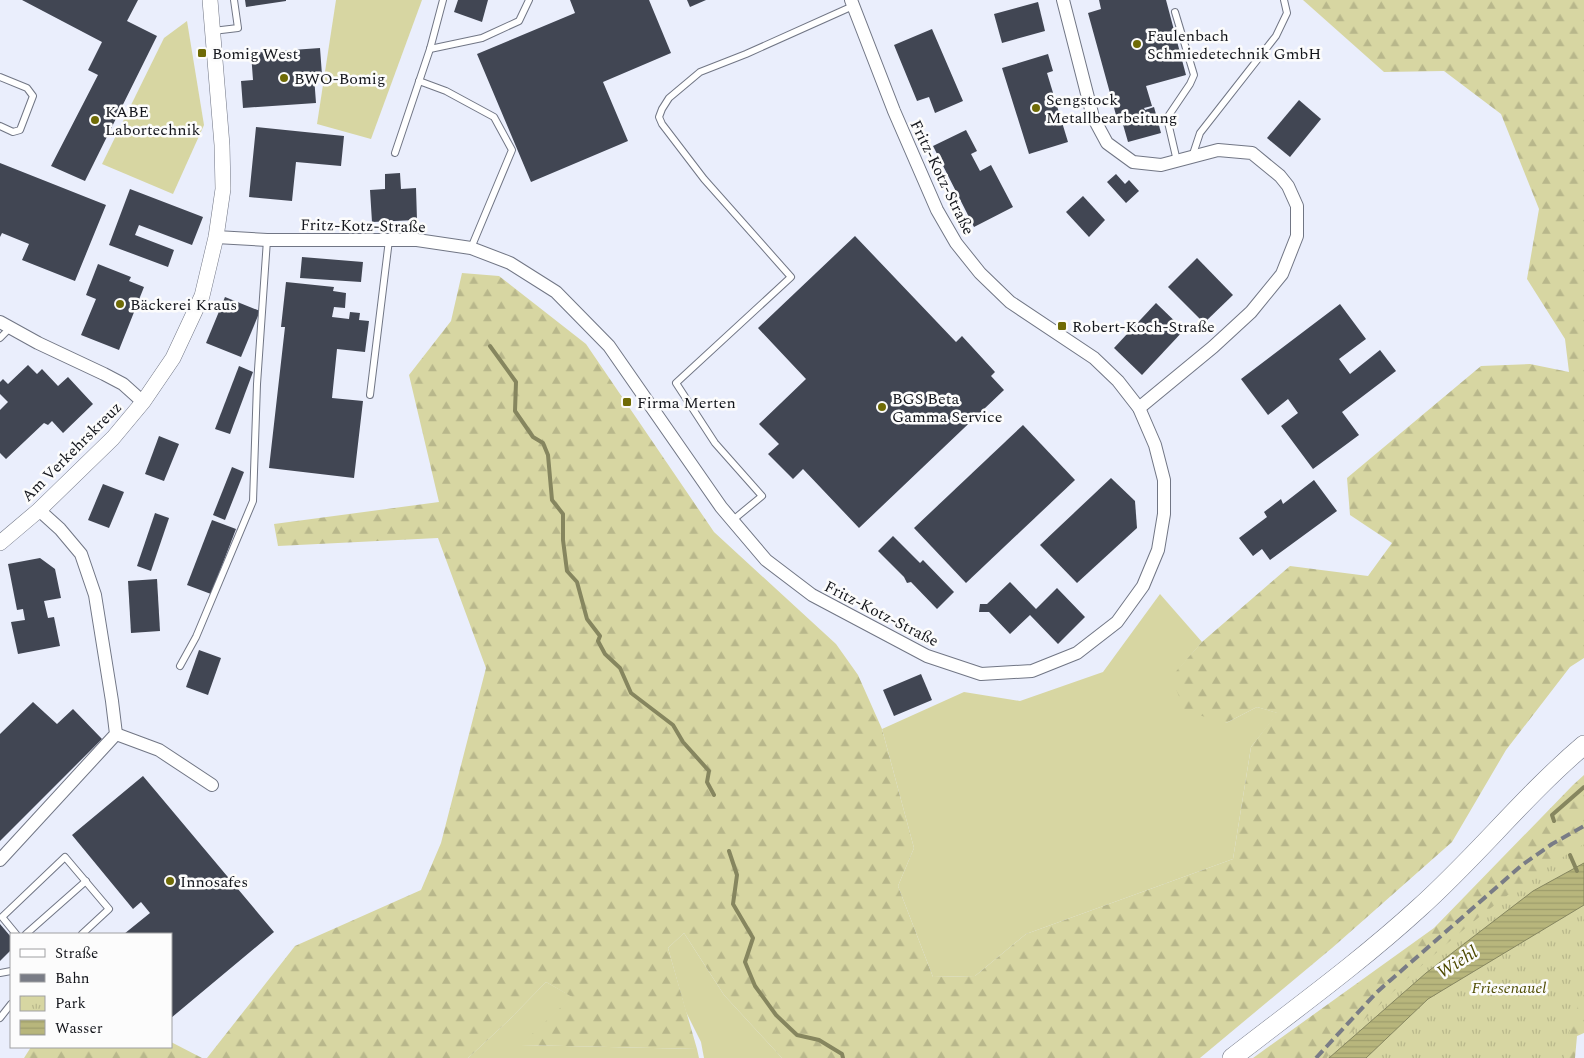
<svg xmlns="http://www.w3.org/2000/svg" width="1584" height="1058" font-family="Spectral,serif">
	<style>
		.grass { fill: #d7d6a2 }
		.forest { fill: url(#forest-firs) }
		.park { fill: url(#park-tufts) }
		.water { fill: url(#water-rules); stroke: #86865f }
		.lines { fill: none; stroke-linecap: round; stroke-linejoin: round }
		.stream { stroke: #86865f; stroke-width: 4 }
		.building { fill: #414653 }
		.service-casing { stroke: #717685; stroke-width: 8 }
		.minor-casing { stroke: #717685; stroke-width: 14 }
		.tertiary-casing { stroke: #717685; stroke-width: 16 }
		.primary-casing { stroke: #717685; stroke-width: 20 }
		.service { stroke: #fff; stroke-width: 6 }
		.minor { stroke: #fff; stroke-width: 12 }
		.tertiary { stroke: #fff; stroke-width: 15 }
		.primary { stroke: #fff; stroke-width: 19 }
		.rail { stroke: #797c86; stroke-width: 4; stroke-dasharray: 10 5; stroke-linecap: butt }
		.poi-dot { fill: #6f6b06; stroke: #fcfcfc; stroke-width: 2 }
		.labels { text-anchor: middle; stroke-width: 5; stroke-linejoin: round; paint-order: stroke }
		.poi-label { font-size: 16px; fill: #13151b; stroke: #fcfcfc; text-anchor: start }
		.street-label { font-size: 16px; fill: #13151b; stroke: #fcfcfc }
		.park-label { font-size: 16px; font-style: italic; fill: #524f06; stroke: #fcfcfc }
		.water-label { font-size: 18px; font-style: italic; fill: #4d4900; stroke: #fcfcfc }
	</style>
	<defs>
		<pattern id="forest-firs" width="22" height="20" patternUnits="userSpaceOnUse" patternTransform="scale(1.25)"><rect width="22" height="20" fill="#d7d6a2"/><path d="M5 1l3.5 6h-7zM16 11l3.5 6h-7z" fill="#b8b78b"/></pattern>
		<pattern id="park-tufts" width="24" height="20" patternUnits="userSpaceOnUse" patternTransform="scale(1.25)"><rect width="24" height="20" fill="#d7d6a2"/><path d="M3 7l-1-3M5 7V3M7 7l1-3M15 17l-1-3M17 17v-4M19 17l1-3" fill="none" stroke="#b8b78b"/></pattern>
		<pattern id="water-rules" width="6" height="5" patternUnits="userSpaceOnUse" patternTransform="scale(1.25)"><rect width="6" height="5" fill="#b8b67c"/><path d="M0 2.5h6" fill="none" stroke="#9d9c6b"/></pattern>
	</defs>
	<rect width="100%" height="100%" fill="#eaeefc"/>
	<g class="grass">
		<path d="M336,0H422L371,139L317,124Z"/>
		<path d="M187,21L204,125L173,194L102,164L164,38Z"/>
		<path d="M1160,594L1202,642L1172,677L1226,723L1257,707L1278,713L1251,747L1233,859L1026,934L975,976L933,977L898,886L914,848L882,729L964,692L1020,701L1103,672Z"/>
		<path d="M684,933L724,995L782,1058H704L701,1042L686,1012L668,948Z"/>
		<path d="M546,982L573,997L521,1045L697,1049L699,1058H468L509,1020Z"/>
	</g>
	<g class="forest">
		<path d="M1303,0H1584V658L1570,667L1506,750L1452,842L1332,948L1200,1058H782L724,995L684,933L668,948L697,1049L520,1045L572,997L546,982L509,1020L468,1058H207L295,946L421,890L441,843L486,668L438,538L278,546L274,524L439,502L409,375L451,321L462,273L499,276L586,344L714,532L836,644L858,675L882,729L914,848L898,886L933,977L975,976L1026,934L1233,859L1251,747L1277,713L1257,707L1226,723L1185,711L1171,677L1202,642L1290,566L1368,576L1392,543L1350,515L1347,478L1481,366L1530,364L1569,372L1565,339L1527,279L1539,209L1501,114L1444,71L1384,72Z"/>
		<path d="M1584,775V1033L1577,1036L1575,1058H1253L1434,928L1573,785Z"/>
		<path d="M171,1042L202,1058H24L31,1047H171Z"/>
	</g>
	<path class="park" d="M1584,844V987L1566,1042L1564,1058H1326C1403,979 1489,900 1584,844Z"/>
	<path class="water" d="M1584,863V905L1428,999L1366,1058H1329L1426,973L1533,891Z"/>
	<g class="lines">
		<g class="stream">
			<path d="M490,346L516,382L515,411L533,437L543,443L548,455L552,500L563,514V540L567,571L577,582L587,619L600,636L598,641L605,654L620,668L631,693L673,725L683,742L709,771L707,782L714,795"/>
			<path d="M1554,821L1552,815L1584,787"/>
			<path d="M729,851L737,875L733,904L753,938L745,962L755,986L776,1015L797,1035L819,1040L842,1054L843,1058"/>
			<path d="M1570,855L1577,871"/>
		</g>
	</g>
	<g class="building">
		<path d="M22,0H138L127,21L157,36L85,181L51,166L98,75L88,70L102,42Z"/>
		<path d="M245,0H286V1L246,7Z"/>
		<path d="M458,0H488L482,22L454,12Z"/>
		<path d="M570,0H649L671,53L603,82L628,141L531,182L477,54L575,13Z"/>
		<path d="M687,0H706L690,7Z"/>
		<path d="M1099,0H1166L1186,75L1146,86L1152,106L1144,108L1145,110L1154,107L1161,133L1128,142L1122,121L1128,119L1126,112L1116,115L1088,13L1101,9Z"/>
		<path d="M1038,2L1045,31L1002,43L994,14Z"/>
		<path d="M932,29L963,101L935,113L929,97L917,101L894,45Z"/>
		<path d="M320,48L322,75L314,76L316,103L243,108L241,81L253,80L251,53Z"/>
		<path d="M1048,54L1053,71L1047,73L1068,142L1029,154L1002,68Z"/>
		<path d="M1299,100L1321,119L1290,157L1267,138Z"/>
		<path d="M256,127L344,136L341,166L296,162L292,201L249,197Z"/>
		<path d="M966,130L977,151L971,154L980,171L991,165L1013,207L974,227L933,146Z"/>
		<path d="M0,163L106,205L75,281L22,260L29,244L2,233L0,237Z"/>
		<path d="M400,173L401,189L416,188L417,220L372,222L370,190L385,189V174Z"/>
		<path d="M1116,174L1125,184L1129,180L1139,191L1126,203L1107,182Z"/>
		<path d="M130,189L203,217L192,245L139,225L135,235L174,250L168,267L109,245Z"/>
		<path d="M1083,196L1105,220L1089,237L1066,212Z"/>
		<path d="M855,236L956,342L962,336L995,372L991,376L1004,390L859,528L803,469L793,479L768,454L779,444L759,424L806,379L758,328Z"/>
		<path d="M302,257L363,262L361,282L300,278Z"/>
		<path d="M1197,258L1233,295L1204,323L1168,287Z"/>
		<path d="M98,264L131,277L129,281L144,287L119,350L81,335L96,299L86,295Z"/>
		<path d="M286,282L334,287L333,291L346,293L345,308L334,307L332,317L349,319L350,312L360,313L359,320L369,321L365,352L337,349L332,398L363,401L354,478L269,468L285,327H281Z"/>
		<path d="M225,297L260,311L241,357L206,343Z"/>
		<path d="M1156,303L1184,330L1142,375L1114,348Z"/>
		<path d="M1340,304L1366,339L1339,359L1350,374L1380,350L1396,371L1342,412L1359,435L1313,469L1281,426L1298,413L1288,399L1268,415L1241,379Z"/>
		<path d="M28,365L37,374L42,369L58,386L68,377L93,404L63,433L52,421L48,425L44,423L6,459L0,453V410L8,402L0,394V382L3,379L8,384Z"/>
		<path d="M239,366L253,372L230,434L215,429Z"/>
		<path d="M1023,425L1075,480L966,583L914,528Z"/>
		<path d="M159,436L179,444L164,481L145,474Z"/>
		<path d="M232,467L244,472L225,520L213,515Z"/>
		<path d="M1111,478L1135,501L1137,528L1077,583L1040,545Z"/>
		<path d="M1314,480L1337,511L1270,560L1262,549L1253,556L1239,538L1267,517L1264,512L1281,499L1283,504Z"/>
		<path d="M103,484L124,492L109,528L88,520Z"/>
		<path d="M155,513L169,518L151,571L137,566Z"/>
		<path d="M212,520L236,529L211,594L187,585Z"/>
		<path d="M893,536L920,563L923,560L954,592L937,609L911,582L907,583L904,577L878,551Z"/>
		<path d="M40,558L55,569L61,598L44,601L48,618L54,617L60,646L18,654L11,622L25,620L23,609L17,610L8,564Z"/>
		<path d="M157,579L160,631L131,633L128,581Z"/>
		<path d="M1010,582L1036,609L1057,588L1085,617L1058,644L1030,615L1010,634L989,612H979L980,604H987Z"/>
		<path d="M199,650L221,658L208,695L186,687Z"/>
		<path d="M921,674L932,700L894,716L883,690Z"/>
		<path d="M33,702L57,724L73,709L102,739L0,841V734Z"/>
		<path d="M143,776L274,932L171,1018V934H124L150,913L141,902L133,909L72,835Z"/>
		<path d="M0,924L11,937V950L0,961Z"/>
	</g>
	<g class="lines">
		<defs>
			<g id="service">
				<path d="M1175,12L1194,75L1190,84L1167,118L1177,161"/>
				<path d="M213,31L238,28L234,0"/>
				<path d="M430,49L482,38L519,21L529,0"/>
				<path d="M0,77L27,88L33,96L20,130L13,132L0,126"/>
				<path d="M419,81L446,91L494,117L512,150L471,248"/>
				<path d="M395,153L430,49L443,0"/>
				<path d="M1192,157L1200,133L1276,36L1287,13L1284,0"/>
				<path d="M0,338L10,328"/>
				<path d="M370,395L389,240"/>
				<path d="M733,520L762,496L715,443L676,383L791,277L704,179L662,124L659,117L662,109L669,98L700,72L746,54L853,6"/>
				<path d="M180,666L196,637L253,501L257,384L267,240"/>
				<path d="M16,934L2,917L65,857L109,909L82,934"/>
				<path d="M26,934L86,881"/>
				<path d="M0,973L11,971"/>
				<path d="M0,1018L11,1004"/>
			</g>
			<g id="minor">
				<path d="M1063,0L1093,117L1107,143L1133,162L1161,165L1218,150L1252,153L1280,176L1288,186L1297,206V236L1282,274L1251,312L1213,347L1139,408"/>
				<path d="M216,237L267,240H417L471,248L510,263L556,292L609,346L721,507L766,560L812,595L927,656L981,674L1032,671L1077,653L1117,622L1143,586L1158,550L1164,514V480L1155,445L1139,408L1118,381L1094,358L1010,302L980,273L956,243L937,210L894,111L851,0"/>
				<path d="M0,322L38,343L104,374L123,384L143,402"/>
				<path d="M116,734L159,750L212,785"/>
				<path d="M0,860L116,734L112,701L95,595L81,554L60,529L39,510"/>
			</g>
			<path id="tertiary" d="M0,543L39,510L113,438L143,402L173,358L202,296L216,237L223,189L222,145L210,0"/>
			<path id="primary" d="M1232,1058C1295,1009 1360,962 1419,908C1477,856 1525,795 1584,745"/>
		</defs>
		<use href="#service" class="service-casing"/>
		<use href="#minor" class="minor-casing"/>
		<use href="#tertiary" class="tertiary-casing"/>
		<use href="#primary" class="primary-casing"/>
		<use href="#service" class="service"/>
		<use href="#minor" class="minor"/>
		<use href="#tertiary" class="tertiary"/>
		<use href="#primary" class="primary"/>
		<path class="rail" d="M1316,1058L1377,992L1522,865L1552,844L1584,826"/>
	</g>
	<g class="poi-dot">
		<circle cx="1137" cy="44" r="5"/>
		<rect x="197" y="48" width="10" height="10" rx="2.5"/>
		<circle cx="284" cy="78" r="5"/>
		<circle cx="1036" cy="108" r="5"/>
		<circle cx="95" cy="120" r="5"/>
		<circle cx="120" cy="304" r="5"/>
		<rect x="1057" y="321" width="10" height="10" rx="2.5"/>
		<rect x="622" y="397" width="10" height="10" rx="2.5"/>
		<circle cx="882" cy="407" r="5"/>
		<circle cx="170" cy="881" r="5"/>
	</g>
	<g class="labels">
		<g class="poi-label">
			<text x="1147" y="41">Faulenbach<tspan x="1147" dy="18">Schmiedetechnik GmbH</tspan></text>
			<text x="212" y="59">Bomig West</text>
			<text x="294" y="84">BWO-Bomig</text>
			<text x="1046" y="105">Sengstock<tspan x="1046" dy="18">Metallbearbeitung</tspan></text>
			<text x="105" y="117">KABE<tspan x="105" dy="18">Labortechnik</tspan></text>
			<text x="130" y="310">Bäckerei Kraus</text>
			<text x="1072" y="332">Robert-Koch-Straße</text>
			<text x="892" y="404">BGS Beta<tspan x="892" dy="18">Gamma Service</tspan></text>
			<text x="637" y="408">Firma Merten</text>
			<text x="180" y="887">Innosafes</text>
		</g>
		<g class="street-label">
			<text transform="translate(943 177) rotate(64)" y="6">Fritz-Kotz-Straße</text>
			<text transform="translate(363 225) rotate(1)" y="6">Fritz-Kotz-Straße</text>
			<text transform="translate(71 451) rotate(-45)" y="6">Am Verkehrskreuz</text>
			<text transform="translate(882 613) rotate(27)" y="6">Fritz-Kotz-Straße</text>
		</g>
		<g class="park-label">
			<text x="1509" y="993">Friesenauel</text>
		</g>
		<g class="water-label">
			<text transform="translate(1457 962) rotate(-32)" y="6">Wiehl</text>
		</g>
	</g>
	<rect x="10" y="933" width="162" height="115" fill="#fcfcfc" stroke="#9fa0a2"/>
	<rect x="20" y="949" width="25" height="8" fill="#ffffff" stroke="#9fa0a2"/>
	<text x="55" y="958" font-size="15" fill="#13151b">Straße</text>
	<rect x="20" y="974" width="25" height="8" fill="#797c86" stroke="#9fa0a2"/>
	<text x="55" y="983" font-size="15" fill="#13151b">Bahn</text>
	<rect x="20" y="996" width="25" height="15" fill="url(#park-tufts)" stroke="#9fa0a2"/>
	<text x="55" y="1008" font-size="15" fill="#13151b">Park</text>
	<rect x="20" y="1020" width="25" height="15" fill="url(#water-rules)" stroke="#9fa0a2"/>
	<text x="55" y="1033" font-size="15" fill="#13151b">Wasser</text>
</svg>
